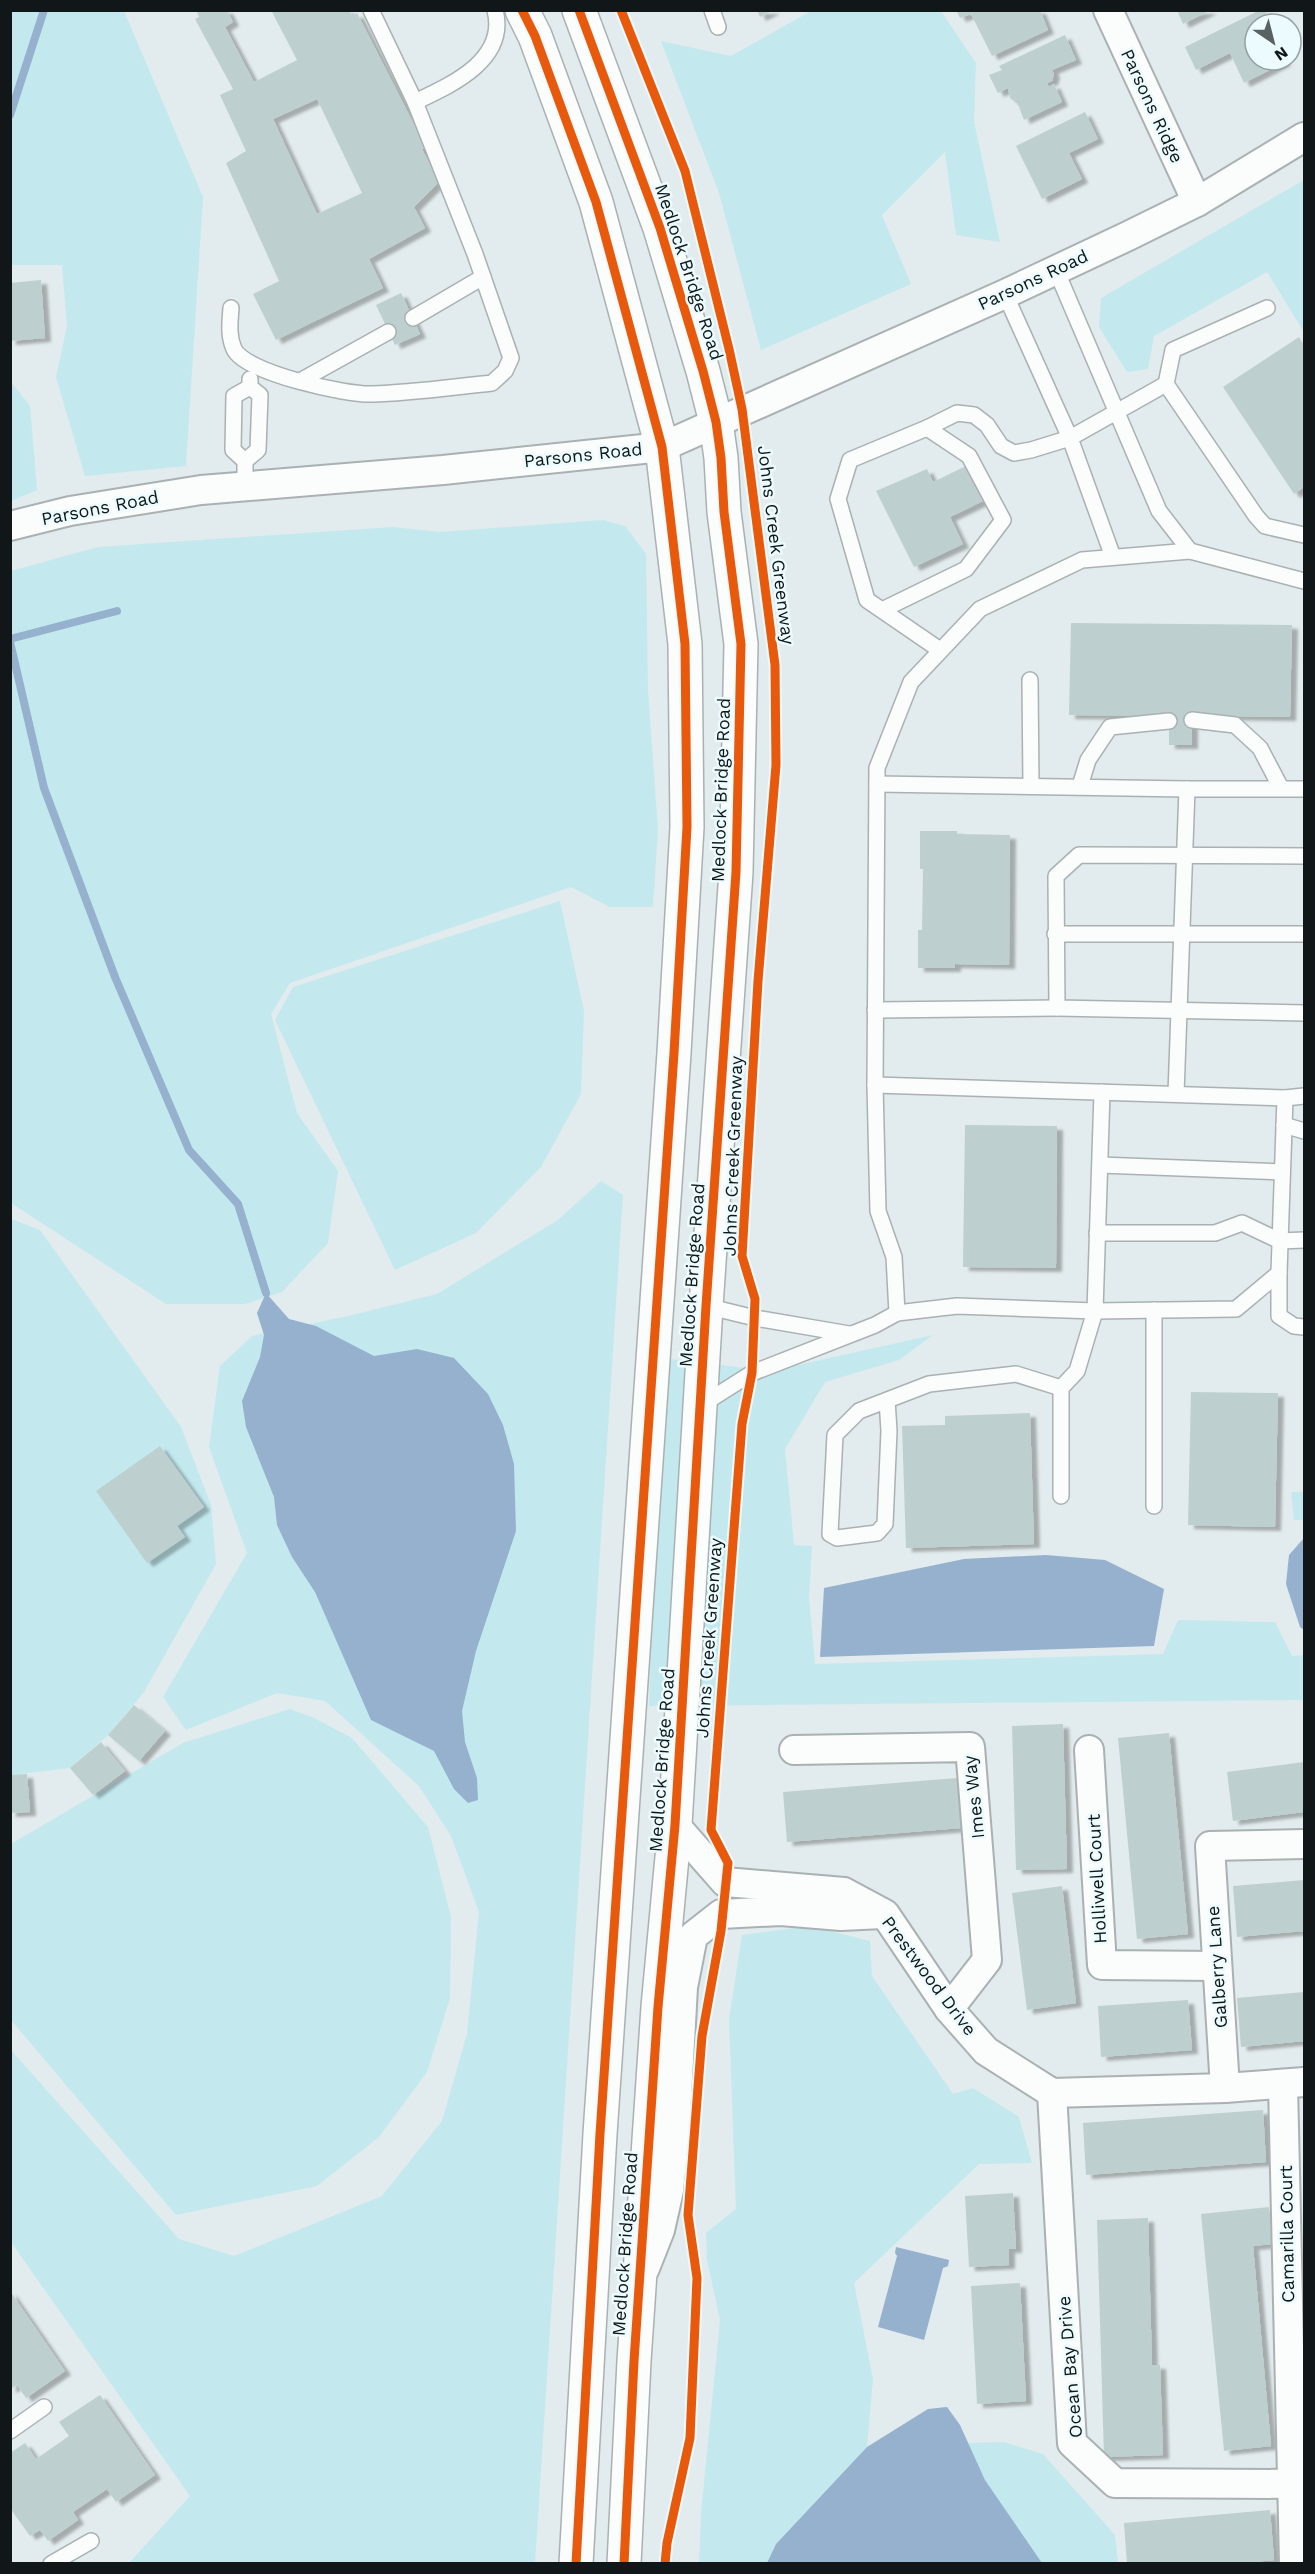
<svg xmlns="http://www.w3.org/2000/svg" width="1315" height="2574" font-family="'Work Sans',sans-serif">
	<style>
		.green { fill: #c3e9ef }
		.water { fill: #95b1ce }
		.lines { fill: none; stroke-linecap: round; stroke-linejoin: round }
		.stream { stroke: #95b1ce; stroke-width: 8 }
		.building { fill: #bdd0cf; fill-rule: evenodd; filter: url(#shadow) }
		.lane-casing { stroke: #aab1b2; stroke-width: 18 }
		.street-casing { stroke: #aab1b2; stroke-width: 32 }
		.highway-casing { stroke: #aab1b2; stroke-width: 36 }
		.lane { stroke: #fbfcfc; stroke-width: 15 }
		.street { stroke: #fbfcfc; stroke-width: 28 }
		.highway { stroke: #fbfcfc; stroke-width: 33 }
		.cycleway-casing { stroke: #ebfbfe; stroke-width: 13 }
		.cycleway { stroke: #e8590c; stroke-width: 9 }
		.labels { text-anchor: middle; stroke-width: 5; stroke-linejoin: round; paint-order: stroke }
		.street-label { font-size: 18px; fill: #111718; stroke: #ebfbfe }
	</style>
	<defs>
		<filter id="shadow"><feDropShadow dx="6" dy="4" stdDeviation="1.5" flood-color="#0004"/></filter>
	</defs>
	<rect width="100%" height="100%" fill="#e2ebed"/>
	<g class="green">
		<path d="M10,11H124L203,197L186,466L85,476L56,377L67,326L62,265H11Z"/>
		<path d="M811,11H941L976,63L974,122L1000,242L956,235L945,152L882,215L911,284L761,350L719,193L661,41L731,56Z"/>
		<path d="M1304,180V332L1267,272L1154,336L1148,369L1127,372L1099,327L1101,298Z"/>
		<path d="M11,382L30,406L37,490L11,501Z"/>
		<path d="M603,520L625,526L646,554L648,690L658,830L653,907H610L571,887L290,983L271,1014L297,1113L338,1171L328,1243L282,1292L245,1304H166L11,1203V571L98,547L393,527L440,532Z"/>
		<path d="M560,901L584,1011L581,1094L541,1167L476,1233L395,1270L275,1020L293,987Z"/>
		<path d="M601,1181L623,1195L535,2563H129L190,2496L11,2242L10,2049L179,2239L234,2256L382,2196L442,2121L467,2034L479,1912L451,1836L419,1786L325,1701L277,1693L186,1730L163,1697L247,1553L209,1447L220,1366L252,1336L348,1316L437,1294L558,1220Z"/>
		<path d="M11,1219L40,1230L181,1427L211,1505L216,1564L144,1692L108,1735L70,1768L11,1775Z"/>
		<path d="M933,1335L899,1360L825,1382L785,1449L794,1545L812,1546L809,1597L815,1664L1163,1654L1178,1620L1275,1622L1292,1656L1304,1655V1700L649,1706L661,1358L771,1371Z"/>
		<path d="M1291,1492H1304V1520H1294Z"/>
		<path d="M290,1709L312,1717L352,1738L428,1827L451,1917L450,1998L427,2072L379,2137L317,2186L176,2215L11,2020V1844L183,1743Z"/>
		<path d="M810,1926L870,1941L872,1976L953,2094L973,2088L1019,2117L1032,2163L979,2164L854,2283L873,2379L867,2447L776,2544L767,2563L699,2564L701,2514L720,2320L707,2260L706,2233L736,2209L729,2020L742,1935Z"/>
		<path d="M1004,2442L1043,2454L1115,2535L1118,2563H1042L985,2480L968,2443Z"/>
	</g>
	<g class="water">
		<path d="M266,1293L289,1319L316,1326L374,1356L417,1349L454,1358L488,1394L503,1425L514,1464L516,1531L476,1651L462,1711L465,1742L477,1778L478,1800L468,1803L454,1789L434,1751L371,1720L315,1592L292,1557L277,1525L274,1497L246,1427L242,1401L260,1357L264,1335L257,1313Z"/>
		<path d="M1304,1538V1630L1300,1627L1286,1584L1289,1555Z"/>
		<path d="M1046,1555L1105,1560L1164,1589L1154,1646L820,1657L824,1588L964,1559Z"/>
		<path d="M896,2247L949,2260L948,2266L943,2268L924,2340L878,2327L897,2256L895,2253Z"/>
		<path d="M947,2407L960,2425L985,2480L1042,2563H767L776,2544L867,2447L928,2409Z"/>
	</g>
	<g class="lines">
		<g class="stream">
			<path d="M10,115L44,10"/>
			<path d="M10,639L117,611"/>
			<path d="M10,642L44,788L115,977L189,1150L238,1204L266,1293"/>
		</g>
	</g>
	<g class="building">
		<path d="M196,10H227L233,22L225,27L254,82L297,60L271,10H349L352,16L357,13L426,148L422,149L439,182L414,207L425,228L369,259L383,288L276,340L253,294L279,281L226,163L246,151L220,95L233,89L195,19L199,17ZM317,99L362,193L317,214L273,119Z"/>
		<path d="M757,10H774L760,17Z"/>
		<path d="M956,10H1040L1048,30L992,56L971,14L960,18Z"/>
		<path d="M1177,10H1211L1183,24Z"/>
		<path d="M1260,10H1265L1270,22L1284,16L1288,24H1255V60H1284L1285,62L1244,83L1230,53L1196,70L1185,47Z"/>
		<path d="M1065,35L1076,60L1052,70L1054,74L1052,81L1047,83L1049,87L1054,84L1062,102L1024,120L1018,104L1010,98L1008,88L998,93L989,75L1002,70L999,66Z"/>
		<path d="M1085,112L1098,139L1069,153L1082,179L1042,199L1016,146Z"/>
		<path d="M41,280L45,338L10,341V283Z"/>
		<path d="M401,293L420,334L395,345L376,305Z"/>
		<path d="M1299,337L1304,346V487L1294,494L1223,387Z"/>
		<path d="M966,466L983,501L950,517L963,544L914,567L876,491L927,469L933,482Z"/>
		<path d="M1071,623L1292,625L1290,717L1192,716V745H1169V716L1069,715Z"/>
		<path d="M920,831H957V834L1010,835L1009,965L955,964V968H918V930H922L923,869H920Z"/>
		<path d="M965,1125L1057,1126L1056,1268L963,1267Z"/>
		<path d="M1191,1392L1278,1393L1275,1527L1188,1525Z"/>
		<path d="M1030,1413L1034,1544L906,1548L902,1426L945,1425V1416Z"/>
		<path d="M160,1446L204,1507L177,1526L185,1537L147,1563L96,1491Z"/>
		<path d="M134,1705L165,1731L139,1761L108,1735Z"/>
		<path d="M1063,1724L1067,1869L1016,1870L1012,1726Z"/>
		<path d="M1169,1733L1188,1934L1137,1939L1118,1738Z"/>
		<path d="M101,1742L125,1771L93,1795L70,1768Z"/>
		<path d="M1304,1762V1812L1233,1821L1227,1772Z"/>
		<path d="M27,1774L30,1812L10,1813V1775Z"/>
		<path d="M957,1778L961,1828L787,1842L783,1792Z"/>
		<path d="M1304,1880V1931L1237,1937L1233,1886Z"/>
		<path d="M1062,1886L1076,2003L1027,2010L1012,1893Z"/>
		<path d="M1304,1992V2041L1241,2047L1237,1998Z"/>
		<path d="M1188,2000L1192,2050L1101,2057L1098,2006Z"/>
		<path d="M1263,2110L1266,2162L1086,2175L1083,2123Z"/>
		<path d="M1013,2193L1016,2249H1009V2265L969,2267L965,2196Z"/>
		<path d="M1269,2207L1272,2244L1253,2246L1271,2446L1224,2451L1201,2214Z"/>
		<path d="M1148,2218L1152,2365H1160L1163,2455L1104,2457L1097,2220Z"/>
		<path d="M1020,2283L1026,2401L977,2404L971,2286Z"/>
		<path d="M10,2291L65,2371L26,2398L17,2385L10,2389Z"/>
		<path d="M100,2395L155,2475L116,2502L107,2489L73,2512L78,2520L48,2541L40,2530L30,2536L10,2508V2453L25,2443L36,2459L69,2436L59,2422Z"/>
		<path d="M1270,2510L1274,2560L1229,2564H1127L1124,2523Z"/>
	</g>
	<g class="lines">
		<defs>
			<g id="lane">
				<path d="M712,10L718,27"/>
				<path d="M415,102C451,85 508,60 495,10"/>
				<path d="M1056,270L1159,511L1190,551"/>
				<path d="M1005,294L1070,438L1113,557"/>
				<path d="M231,308C230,322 228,336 234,349C245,373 346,395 372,394C412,393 452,387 492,383L505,371L511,358L475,254L415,102L371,10"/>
				<path d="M1267,308L1173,350L1166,384L1256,516L1265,526L1304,535"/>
				<path d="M413,318L483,277"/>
				<path d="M300,381L388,332"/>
				<path d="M927,428L957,413L974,415L987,425L1001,446L1014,453L1031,450L1070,438L1166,384"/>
				<path d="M245,461L258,450L260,395L250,387V379"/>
				<path d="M245,486V461L233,450L234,396L250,387"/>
				<path d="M1304,581L1190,551L1082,560L980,609L911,682L877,768L875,1085L878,1211L894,1257L897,1313L957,1306L1095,1311L1236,1309L1279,1273L1285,1098L1304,1096"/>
				<path d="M884,609L966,569L1003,520L969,456L927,428L850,460L838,499L867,600L940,650"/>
				<path d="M1030,680L1031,785"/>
				<path d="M1192,720L1235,725L1260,748L1281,788"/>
				<path d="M877,784L1187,789H1304"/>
				<path d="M1080,786L1088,760L1110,727L1169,721"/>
				<path d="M1304,856L1079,855L1056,876L1057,1008L1304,1013"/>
				<path d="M1055,934H1304"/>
				<path d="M875,1010L1057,1008"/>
				<path d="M875,1085L1285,1098"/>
				<path d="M1176,1094L1187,789"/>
				<path d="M1284,1125L1304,1131"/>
				<path d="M1100,1165L1282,1172"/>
				<path d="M1097,1233H1215L1242,1223L1280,1241L1304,1240"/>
				<path d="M1279,1273V1316L1294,1326L1304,1327"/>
				<path d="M706,1306L755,1318L849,1334"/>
				<path d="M887,1400L889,1431L885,1524L877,1533L837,1538L830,1534L835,1435L859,1411L929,1384L1016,1374L1061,1388"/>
				<path d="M700,1406L752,1373L875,1325L897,1313"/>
				<path d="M1061,1496V1388L1077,1371L1095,1311L1102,1092"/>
				<path d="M1154,1506V1310"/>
				<path d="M10,2431L44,2407"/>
				<path d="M51,2564L91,2541"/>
			</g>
			<g id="street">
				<path d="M1108,10L1197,202"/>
				<path d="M10,526L70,511L201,490L443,470L662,447L1005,294L1126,237L1197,202L1304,137"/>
				<path d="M794,1750L970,1747L987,1960L949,2009"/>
				<path d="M1089,1750L1102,1965L1217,1966"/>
				<path d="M675,1825L725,1882L844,1892L885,1914L949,2009L986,2051L1052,2093L1225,2088L1304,2082"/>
				<path d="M1283,2085L1294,2564"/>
				<path d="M1225,2088L1210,1846L1304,1844"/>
				<path d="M1052,2093L1072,2443L1115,2483L1293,2484"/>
				<path d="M645,2268L660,2230L669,2190L675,2133L683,1987L693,1936L721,1914L781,1911L841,1916L883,1914"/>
			</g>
			<g id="highway">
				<path d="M522,10L535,36L596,202L662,447L685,644L687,827L674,1053L600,2134L576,2564"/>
				<path d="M579,10L660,228L703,371L716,422L721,458L724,512L741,644L736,872L706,1306L675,1825L658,2007L634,2361L624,2564"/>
			</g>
		</defs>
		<use href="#lane" class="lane-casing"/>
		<use href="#street" class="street-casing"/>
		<use href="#highway" class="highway-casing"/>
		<use href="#lane" class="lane"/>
		<use href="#street" class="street"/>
		<use href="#highway" class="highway"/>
		<defs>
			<g id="cycleway">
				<path d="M522,10L535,36L596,202L662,447L685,644L687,827L674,1053L600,2134L576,2564"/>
				<path d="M579,10L660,228L703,371L716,422L721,458L724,512L741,644L736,872L706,1306L675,1825L658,2007L634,2361L624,2564"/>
				<path d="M621,10L685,171L729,349L742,409L775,665L776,765L758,981L742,1256L755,1299L752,1373L742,1424L711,1830L728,1863L721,1931L702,2036L688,2215L697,2278L690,2438L667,2543L665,2564"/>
			</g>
		</defs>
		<use href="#cycleway" class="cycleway-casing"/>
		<use href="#cycleway" class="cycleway"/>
	</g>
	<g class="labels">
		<g class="street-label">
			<text transform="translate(1152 106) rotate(65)" y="6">Parsons Ridge</text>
			<text transform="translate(689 272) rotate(72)" y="6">Medlock Bridge Road</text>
			<text transform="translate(1033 280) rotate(-25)" y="6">Parsons Road</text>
			<text transform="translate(583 455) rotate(-6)" y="6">Parsons Road</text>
			<text transform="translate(100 508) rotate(-11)" y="6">Parsons Road</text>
			<text transform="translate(776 545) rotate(83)" y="6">Johns Creek Greenway</text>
			<text transform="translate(721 790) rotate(-88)" y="6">Medlock Bridge Road</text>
			<text transform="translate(733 1156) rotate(-88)" y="6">Johns Creek Greenway</text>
			<text transform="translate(692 1275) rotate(-86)" y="6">Medlock Bridge Road</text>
			<text transform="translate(709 1638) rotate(-86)" y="6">Johns Creek Greenway</text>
			<text transform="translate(662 1760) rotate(-86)" y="6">Medlock Bridge Road</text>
			<text transform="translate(974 1797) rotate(-96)" y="6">Imes Way</text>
			<text transform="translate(1097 1879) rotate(-93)" y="6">Holliwell Court</text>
			<text transform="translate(1217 1967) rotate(-94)" y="6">Galberry Lane</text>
			<text transform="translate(929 1976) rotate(53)" y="6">Prestwood Drive</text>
			<text transform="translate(1287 2234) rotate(-91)" y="6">Camarilla Court</text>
			<text transform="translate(625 2244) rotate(-86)" y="6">Medlock Bridge Road</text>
			<text transform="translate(1070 2367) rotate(-95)" y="6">Ocean Bay Drive</text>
		</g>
	</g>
	<rect width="1315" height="2574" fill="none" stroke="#111718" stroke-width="24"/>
	<g transform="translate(1273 42) rotate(145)"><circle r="28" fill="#ebfbfe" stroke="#94a0a2" stroke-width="1.5"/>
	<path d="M0-4.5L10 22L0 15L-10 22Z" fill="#5a6163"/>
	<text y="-9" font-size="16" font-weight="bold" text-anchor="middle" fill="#111718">N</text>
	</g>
</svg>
